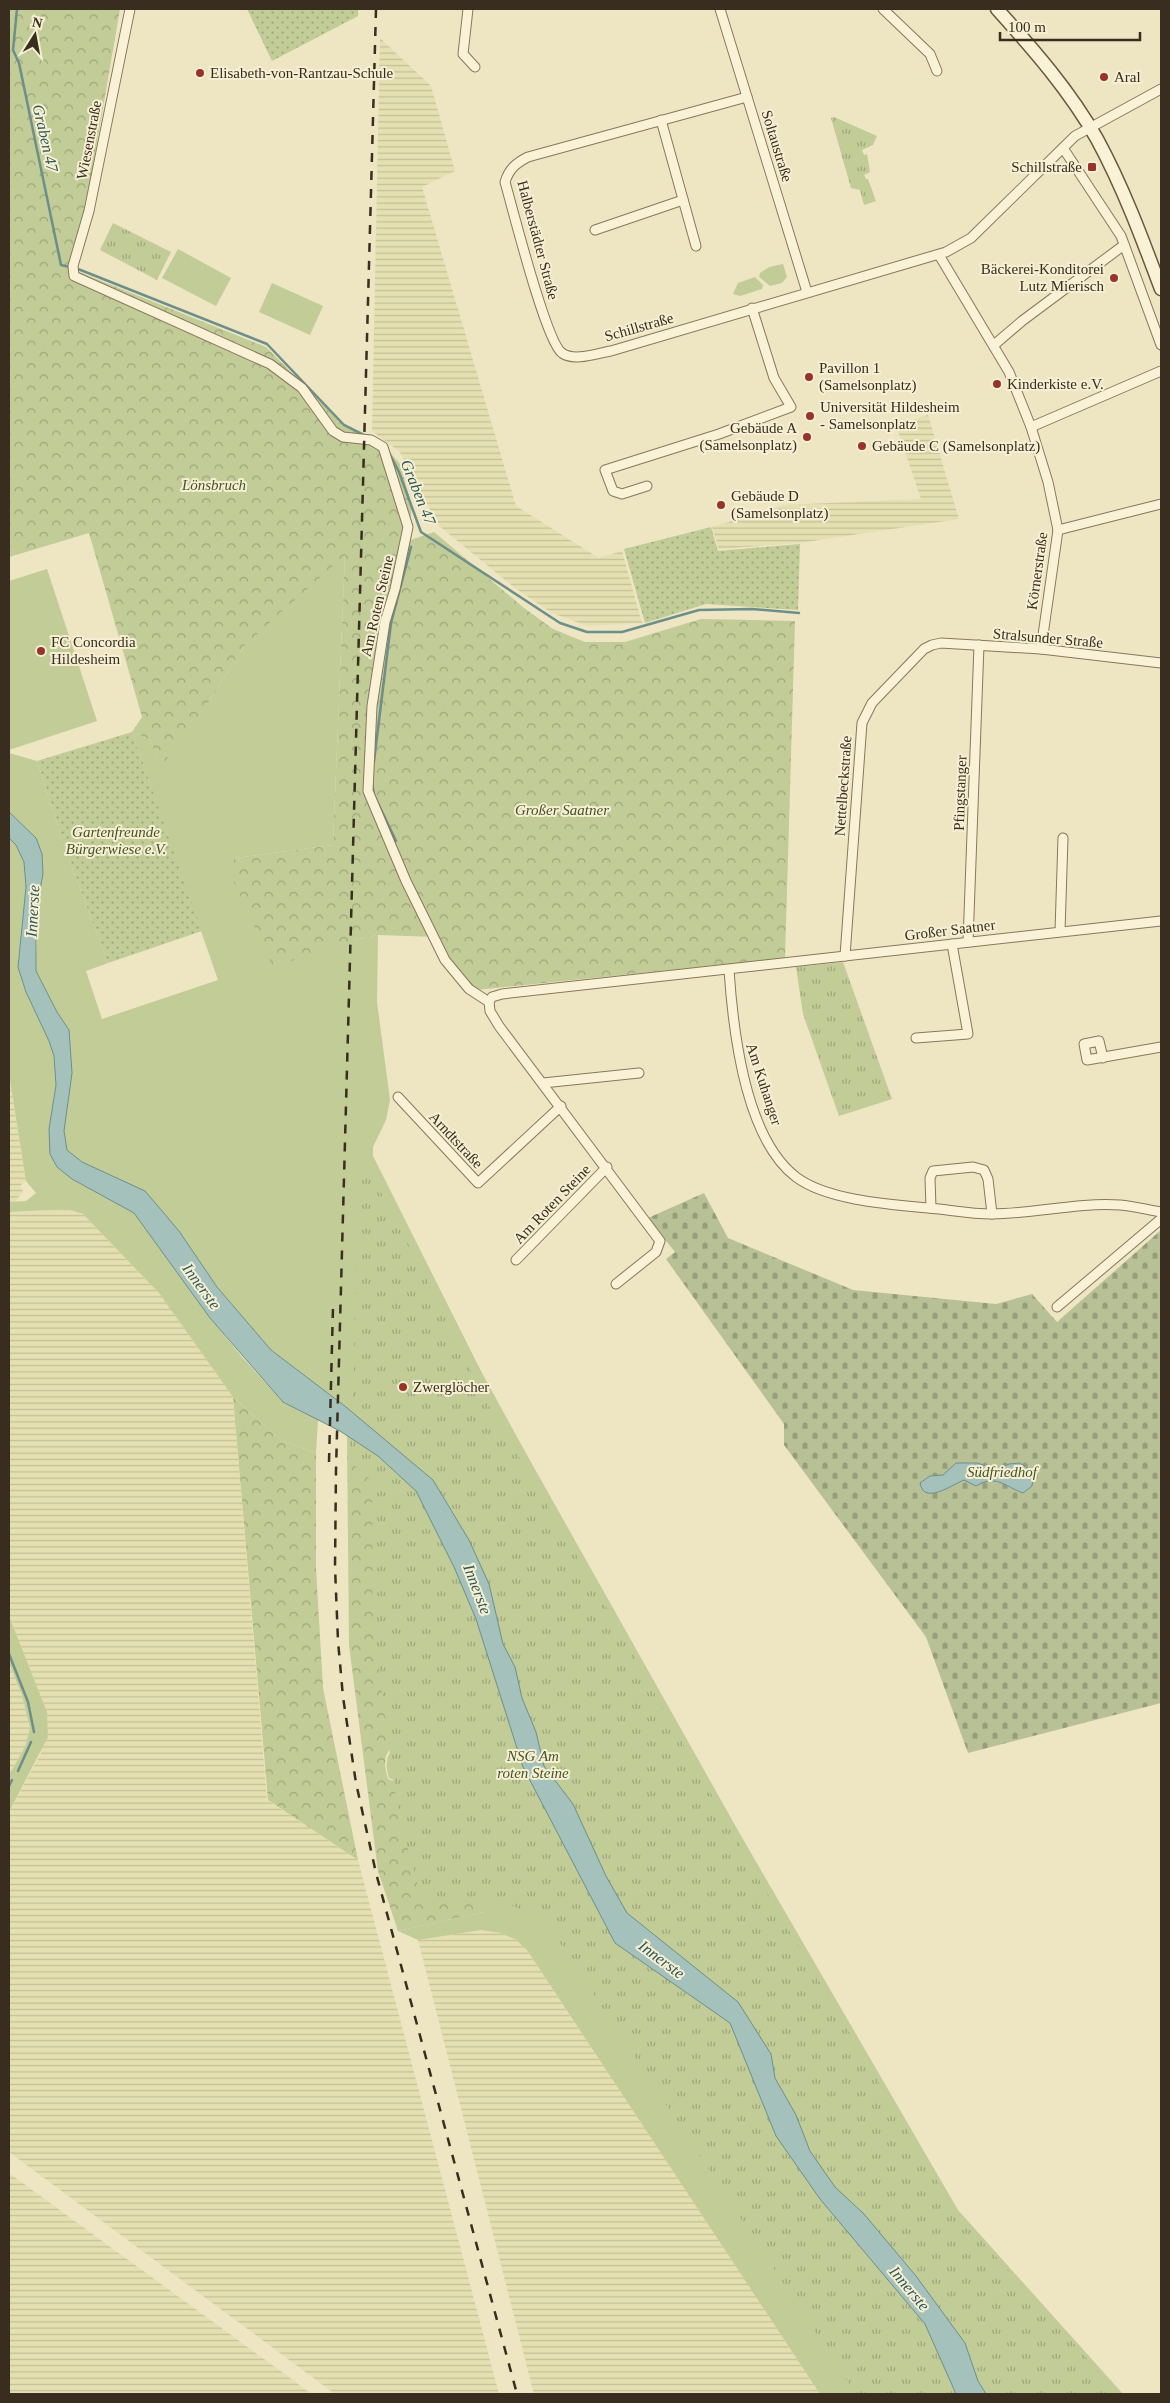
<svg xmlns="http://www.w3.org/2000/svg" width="1170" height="2403" font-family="'Times New Roman',serif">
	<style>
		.farmland { fill: url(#farmland-rules) }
		.grass { fill: #c1cc97 }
		.forest { fill: url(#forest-crowns) }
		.cemetery { fill: url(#cemetery-stones) }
		.park { fill: url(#park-tufts) }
		.garden { fill: url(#garden-dots) }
		.water { fill: #a5c1bb; stroke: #6c8f8a }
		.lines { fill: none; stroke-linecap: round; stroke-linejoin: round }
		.stream { stroke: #6c8f8a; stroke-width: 2.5 }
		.minor-casing { stroke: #89775a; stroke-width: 11 }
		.secondary-casing { stroke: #6a583d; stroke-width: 15 }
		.minor { stroke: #f9f2d7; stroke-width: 9 }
		.secondary { stroke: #f9f2d7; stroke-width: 12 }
		.rail { stroke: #382d1e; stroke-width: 2.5; stroke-dasharray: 9 9; stroke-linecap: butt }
		.poi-dot { fill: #98332a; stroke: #f6efd3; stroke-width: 2 }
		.labels { text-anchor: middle; stroke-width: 4; stroke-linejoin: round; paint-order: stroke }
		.poi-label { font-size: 15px; fill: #382d1e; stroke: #f6efd3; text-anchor: start }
		.street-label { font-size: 15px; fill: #382d1e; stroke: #f6efd3 }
		.park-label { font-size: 15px; font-style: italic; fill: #445524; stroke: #f6efd3 }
		.water-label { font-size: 16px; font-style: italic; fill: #2d5758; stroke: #f6efd3 }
	</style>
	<defs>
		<pattern id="farmland-rules" width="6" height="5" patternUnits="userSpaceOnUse" patternTransform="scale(1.25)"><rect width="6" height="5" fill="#e4e0b1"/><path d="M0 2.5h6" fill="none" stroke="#c4c098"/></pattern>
		<pattern id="forest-crowns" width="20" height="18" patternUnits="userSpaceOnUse" patternTransform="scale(1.25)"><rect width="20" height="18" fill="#c1cc97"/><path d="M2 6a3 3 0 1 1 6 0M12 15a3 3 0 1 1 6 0" fill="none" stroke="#9ea67b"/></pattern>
		<pattern id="cemetery-stones" width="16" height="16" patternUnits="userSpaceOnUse" patternTransform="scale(1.25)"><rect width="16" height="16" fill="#b8c196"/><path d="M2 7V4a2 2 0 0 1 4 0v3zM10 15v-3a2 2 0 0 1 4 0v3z" fill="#979d7a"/></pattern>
		<pattern id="park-tufts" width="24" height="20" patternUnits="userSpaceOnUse" patternTransform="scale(1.25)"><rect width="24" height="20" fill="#c1cc97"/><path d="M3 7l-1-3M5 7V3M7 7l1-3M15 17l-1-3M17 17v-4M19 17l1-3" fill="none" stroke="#9ea67b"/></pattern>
		<pattern id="garden-dots" width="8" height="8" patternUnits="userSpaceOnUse" patternTransform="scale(1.25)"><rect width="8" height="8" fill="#c1cc97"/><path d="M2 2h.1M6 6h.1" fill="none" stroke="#9ea67b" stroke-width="1.8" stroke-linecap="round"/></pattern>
	</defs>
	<rect width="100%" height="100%" fill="#eee5c3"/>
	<g class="farmland">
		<path d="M380,38L431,86L455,171L422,187L516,506L599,558L622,551L642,623L587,626L552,613L515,588L438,525L400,452L372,431Z"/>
		<path d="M928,415L959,519L799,543L719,549L712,527L784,505L921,499L896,425Z"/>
		<path d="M9,1074L26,1181L20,1186L23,1191L15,1202H9Z"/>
		<path d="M67,1209L83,1214L159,1293L233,1397L267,1800L358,1860L499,2394H335L9,2152V1812L41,1753L47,1712L9,1616V1212Z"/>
		<path d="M9,1663L22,1695L30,1728L25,1747L9,1775Z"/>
		<path d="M481,1930L500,1933L515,1939L527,1950L820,2394H534L418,1940Z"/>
		<path d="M9,2173L312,2394H9Z"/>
	</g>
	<g class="grass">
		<path d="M178,249L231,278L216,306L162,278Z"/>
		<path d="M783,264L787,277L782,283L770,286L759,277L760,273L769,267Z"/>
		<path d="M755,277L763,285L762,289L740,296L733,294L738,283Z"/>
		<path d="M272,283L323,306L310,335L259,312Z"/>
		<path d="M345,554L333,845L235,858L354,940L378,935L377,1002L390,1100L386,1120L373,1147V1156L482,1373L527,1455L740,1834L958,2210L1123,2394H986L346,1407L271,1350L217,1287L179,1231L103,1173L82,1162L67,1150L64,1131L72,1073L69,1030L57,1012L36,971L38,900L43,874L36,838L9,812V753L37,761L67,854L108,963L86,971L102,1019L218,980L132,732L150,740L160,767L207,705L244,646Z"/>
		<path d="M47,569L97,721L9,750V581Z"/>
		<path d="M9,838L16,844L24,862L26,887L18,967L26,992L49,1041L54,1056L56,1085L49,1129L72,1179L134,1213L210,1318L242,1357L283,1402L318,1420L316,1453L282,1441L233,1397L159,1293L83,1214L67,1209L9,1212V1202L26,1201L36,1193L26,1181L9,1074Z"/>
		<path d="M9,1616L47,1712L48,1737L9,1812V1775L25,1747L30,1728L22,1695L9,1663Z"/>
		<path d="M405,1738L956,2394H820L527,1950L515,1939L500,1933L481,1930L418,1940L398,1931L484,1912L436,1797L389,1778C383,1757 389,1751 405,1738Z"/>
	</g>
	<g class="forest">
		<path d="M9,9H120L87,201L69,268L266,347L341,422L380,441L400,464L412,506L408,541L434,532L524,608L553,629L585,642H625L701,619L795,621L785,958L476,990L457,969L436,937L378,935L354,940L273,967L229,872L235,858L333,845L345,555L244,646L207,705L160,768L150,740L132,732L142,717L89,533L9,557Z"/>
		<path d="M233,1397L282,1441L316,1453V1568L323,1688L358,1860L268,1800Z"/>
		<path d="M347,1435L378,1456L405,1735C387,1750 381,1755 388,1779L436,1797L497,1895L484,1912L398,1931L378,1871L349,1645Z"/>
	</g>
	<path class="cemetery" d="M704,1193L728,1238L853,1290L996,1304L1032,1294L1057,1322L1161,1230V1703L968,1753L926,1637L784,1445V1424L666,1259L675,1252L648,1218Z"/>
	<g class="park">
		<path d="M834,117L877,136L873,145L862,150L864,155L867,154L870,172L864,175L866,179H868L876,201L864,205L860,190L851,188L831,118Z"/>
		<path d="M113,223L171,252L157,280L100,250Z"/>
		<path d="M843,962L892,1099L839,1116L803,1014L796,967Z"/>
		<path d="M357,1147L426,1278L482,1394L586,1571L760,1881L955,2211L1119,2394H856L545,1920L504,1902L463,1900L423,1903L398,1814L373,1628L372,1481L349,1460L354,1369Z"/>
	</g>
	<g class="garden">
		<path d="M247,9H358V16L272,61Z"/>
		<path d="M711,527L718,551L800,544L798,610L706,604L645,623L624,549Z"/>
		<path d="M132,732L202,931L108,963L67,854L37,761Z"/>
	</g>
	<g class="water">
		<path d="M9,812L36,838L42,854L43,874L38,900L36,930V971L57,1012L69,1030L72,1073L64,1131L67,1150L82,1162L145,1191L179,1231L217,1287L271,1350L346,1407L433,1480L469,1540L489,1584L503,1644L515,1667L522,1698L536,1732L544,1766L573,1804L606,1876L627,1913L738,2002L771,2054L775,2078L796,2115L810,2151L835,2187L864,2214L916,2276L965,2343L978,2381L986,2394H956L925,2324L820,2199L776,2136L730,2023L615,1943L523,1767L476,1619L454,1567L416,1491L378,1456L340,1431L283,1402L210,1318L134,1213L72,1179L57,1167L50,1154L49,1129L56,1085L54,1056L49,1041L26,992L18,967L26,887L24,862L16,845L9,838Z"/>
		<path d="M956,1463H977L998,1469L1009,1464L1020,1463L1030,1470L1033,1478L1032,1486L1023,1493C1004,1486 996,1474 976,1486L964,1480C953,1484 924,1506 920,1483L930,1476L943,1475Z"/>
	</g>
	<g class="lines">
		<g class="stream">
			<path d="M17,9L13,50L19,63L61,265L70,267"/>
			<path d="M78,269L267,344L344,425L366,436"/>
			<path d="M387,449L399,472L421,532L560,623L587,632H622L699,610L752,609L799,613"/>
			<path d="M374,761L391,623L411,547"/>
			<path d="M372,783L374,795L396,841"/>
			<path d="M9,1654L28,1702L34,1732"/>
			<path d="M18,1771L31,1742"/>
			<path d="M9,1786L12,1780"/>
		</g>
		<defs>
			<g id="minor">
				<path d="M130,9L89,211L73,266L74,276L270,364L302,388L333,431L343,437L371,440L383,447L408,527L395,589L385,622L372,706L368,791L406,881L445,960L469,989L489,1002"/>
				<path d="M468,9L463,54L475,67"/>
				<path d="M720,9L807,292"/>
				<path d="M883,9L930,54L937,71"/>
				<path d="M747,97L528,157C516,163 509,169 505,182C513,210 546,342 562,353C574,362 598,353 611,351L946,252L971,238L1075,136L1161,89"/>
				<path d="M661,120L696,246"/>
				<path d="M1063,148L1121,236L1161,345"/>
				<path d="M595,230L683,200"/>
				<path d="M939,255L1009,372L1031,427L1048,482L1058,530L1041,649"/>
				<path d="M994,345L1022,321L1124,245"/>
				<path d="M1031,427L1161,371"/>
				<path d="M647,486L622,494L613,491L605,470L719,434L791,407L774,378L752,308"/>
				<path d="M1058,530L1161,504"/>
				<path d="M1060,931L1063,838"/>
				<path d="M968,942L979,645"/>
				<path d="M845,956L862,723L872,703L924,649L932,645L941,643L1041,649L1161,663"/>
				<path d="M729,970C733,1030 745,1138 796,1177C829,1202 899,1205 939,1209C956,1211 974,1214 992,1214C1034,1214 1077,1202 1120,1205C1134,1206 1148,1210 1161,1212"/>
				<path d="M489,1002L492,997L502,994L1161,921"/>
				<path d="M489,1002L490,1011L499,1026L660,1241L656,1252L616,1284"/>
				<path d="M916,1038L968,1034L952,944"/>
				<path d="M1103,1058L1099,1041L1084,1044L1087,1060L1161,1047"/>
				<path d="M543,1083L639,1073"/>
				<path d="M398,1097L478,1183L561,1106"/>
				<path d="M931,1208L930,1178L933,1171L973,1167L984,1170L988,1179L992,1214"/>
				<path d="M516,1260L607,1167"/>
				<path d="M1057,1307L1161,1219"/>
			</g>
			<path id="secondary" d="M997,9C1033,49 1070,91 1097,139C1123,187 1142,238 1161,289"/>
		</defs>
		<use href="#minor" class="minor-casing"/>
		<use href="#secondary" class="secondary-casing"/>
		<use href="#minor" class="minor"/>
		<use href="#secondary" class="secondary"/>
		<g class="rail">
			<path d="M376,9L336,1470L335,1567L338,1641L343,1697L356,1783L376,1873L517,2394"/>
			<path d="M329,1462L333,1307"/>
		</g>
	</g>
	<g class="poi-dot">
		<circle cx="200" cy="73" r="5"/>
		<circle cx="1104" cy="77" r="5"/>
		<rect x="1087" y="162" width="10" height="10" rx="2.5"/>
		<circle cx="1114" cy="278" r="5"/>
		<circle cx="809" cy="377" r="5"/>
		<circle cx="997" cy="384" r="5"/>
		<circle cx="810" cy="416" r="5"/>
		<circle cx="807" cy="437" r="5"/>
		<circle cx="862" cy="446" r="5"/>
		<circle cx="721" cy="505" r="5"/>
		<circle cx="41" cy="651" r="5"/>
		<circle cx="403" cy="1387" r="5"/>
	</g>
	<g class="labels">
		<g class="poi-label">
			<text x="210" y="78">Elisabeth-von-Rantzau-Schule</text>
			<text x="1114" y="82">Aral</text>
			<text x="1082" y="172" text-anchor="end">Schillstraße</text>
			<text x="1104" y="274" text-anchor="end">Bäckerei-Konditorei<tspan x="1104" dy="17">Lutz Mierisch</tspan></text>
			<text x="819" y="373">Pavillon 1<tspan x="819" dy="17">(Samelsonplatz)</tspan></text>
			<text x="1007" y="389">Kinderkiste e.V.</text>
			<text x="820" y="412">Universität Hildesheim<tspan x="820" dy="17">- Samelsonplatz</tspan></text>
			<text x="797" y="433" text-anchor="end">Gebäude A<tspan x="797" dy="17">(Samelsonplatz)</tspan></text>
			<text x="872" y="451">Gebäude C (Samelsonplatz)</text>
			<text x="731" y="501">Gebäude D<tspan x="731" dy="17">(Samelsonplatz)</tspan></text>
			<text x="51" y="647">FC Concordia<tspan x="51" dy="17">Hildesheim</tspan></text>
			<text x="413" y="1392">Zwerglöcher</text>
		</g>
		<g class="street-label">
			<text transform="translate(89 140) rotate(-79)" y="5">Wiesenstraße</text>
			<text transform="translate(777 146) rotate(73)" y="5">Soltaustraße</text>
			<text transform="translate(538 240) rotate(75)" y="5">Halberstädter Straße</text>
			<text transform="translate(639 327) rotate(-16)" y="5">Schillstraße</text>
			<text transform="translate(1037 571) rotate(-82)" y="5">Körnerstraße</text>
			<text transform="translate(377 606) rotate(-77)" y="5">Am Roten Steine</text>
			<text transform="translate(1048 638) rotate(5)" y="5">Stralsunder Straße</text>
			<text transform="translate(843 786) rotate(-86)" y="5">Nettelbeckstraße</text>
			<text transform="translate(960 793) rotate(-88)" y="5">Pfingstanger</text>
			<text transform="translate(950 930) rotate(-7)" y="5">Großer Saatner</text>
			<text transform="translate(764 1084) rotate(72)" y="5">Am Kuhanger</text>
			<text transform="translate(456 1140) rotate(47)" y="5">Arndtstraße</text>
			<text transform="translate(552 1204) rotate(-46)" y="5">Am Roten Steine</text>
		</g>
		<g class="park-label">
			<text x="214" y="490">Lönsbruch</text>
			<text x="562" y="815">Großer Saatner</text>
			<text x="116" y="837">Gartenfreunde<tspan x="116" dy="17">Bürgerwiese e.V.</tspan></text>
			<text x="1002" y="1477">Südfriedhof</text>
			<text x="533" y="1761">NSG Am<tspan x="533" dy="17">roten Steine</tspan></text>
		</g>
		<g class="water-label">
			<text transform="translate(46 138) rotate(77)" y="6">Graben 47</text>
			<text transform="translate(419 492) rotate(68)" y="6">Graben 47</text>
			<text transform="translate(32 911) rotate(-87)" y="6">Innerste</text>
			<text transform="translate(202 1286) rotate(54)" y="6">Innerste</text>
			<text transform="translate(478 1589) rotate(69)" y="6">Innerste</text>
			<text transform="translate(662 1959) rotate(37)" y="6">Innerste</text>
			<text transform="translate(910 2288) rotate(50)" y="6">Innerste</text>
		</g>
	</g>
	<rect width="1170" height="2403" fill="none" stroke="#382d1e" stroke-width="20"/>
	<g transform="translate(35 35) rotate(11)" stroke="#f6efd3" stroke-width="4" paint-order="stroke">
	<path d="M0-4L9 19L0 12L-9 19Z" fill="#382d1e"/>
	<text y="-8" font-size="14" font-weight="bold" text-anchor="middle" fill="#382d1e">N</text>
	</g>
	<path d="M1000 32v8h140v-8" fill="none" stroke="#382d1e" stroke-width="2.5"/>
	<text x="1008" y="32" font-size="15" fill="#382d1e" stroke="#f6efd3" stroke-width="4" paint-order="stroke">100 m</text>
</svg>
